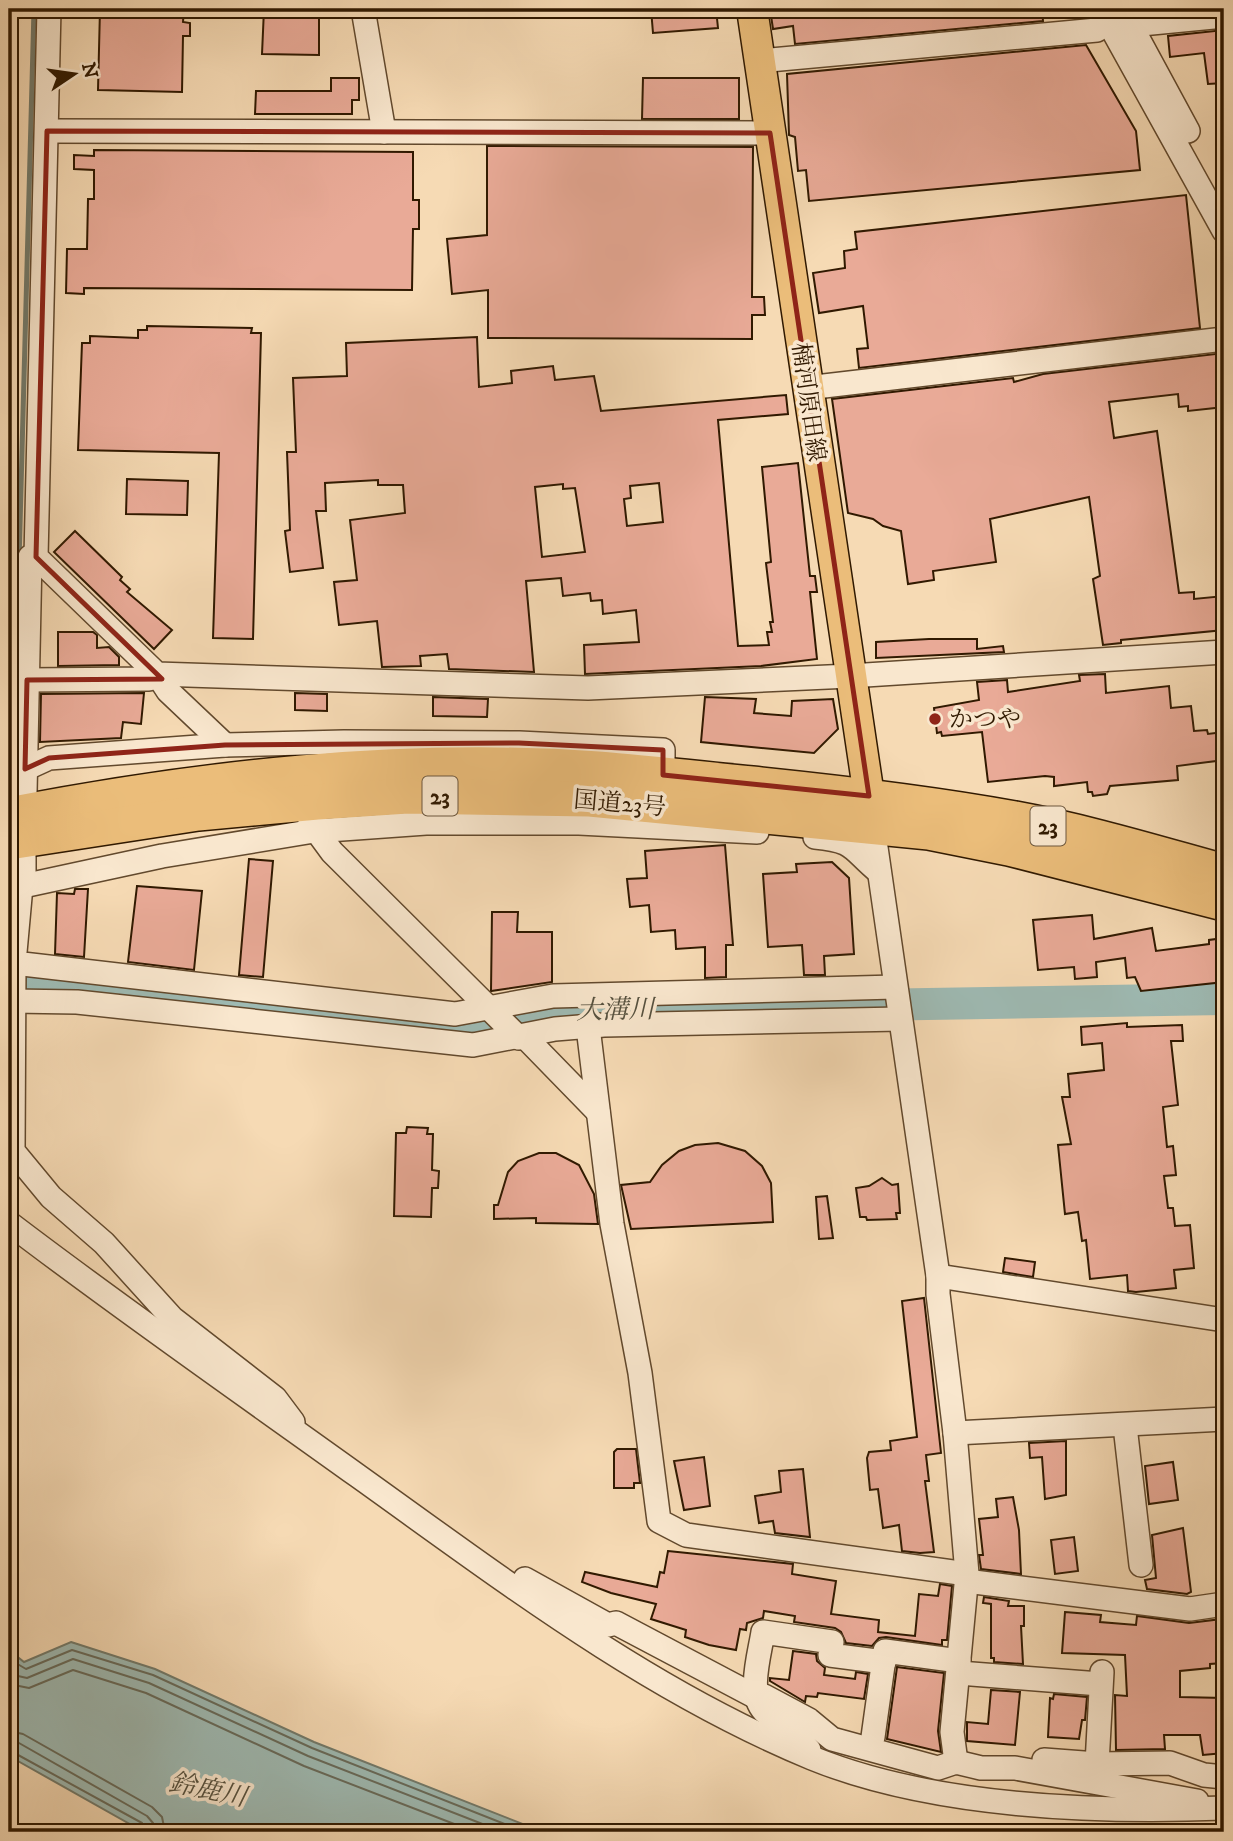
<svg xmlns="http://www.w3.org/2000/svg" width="1233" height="1841" font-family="'IM FELL DW Pica','Noto Serif JP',serif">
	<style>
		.water { fill: #9ebab3; stroke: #727a6b; stroke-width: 2 }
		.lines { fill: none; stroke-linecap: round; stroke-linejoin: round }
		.shore { stroke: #676a5a; stroke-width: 2 }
		.stream { stroke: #727a6b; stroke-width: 5 }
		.river { stroke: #9ebab3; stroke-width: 32 }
		.building { fill: #e9aa97; stroke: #301900; stroke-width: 2; fill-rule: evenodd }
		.minor-casing { stroke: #62492d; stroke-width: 26 }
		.major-casing { stroke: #301900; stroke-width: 33 }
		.highway-casing { stroke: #301900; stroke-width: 38 }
		.path { stroke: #301900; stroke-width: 3.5; stroke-dasharray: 2 3.5; stroke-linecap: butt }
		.minor { stroke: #f9e7ce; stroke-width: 23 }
		.major { stroke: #ebbd7a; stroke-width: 30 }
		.highway { stroke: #ebbd7a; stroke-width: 35 }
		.marked { fill: none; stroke: #8f2418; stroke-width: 5; stroke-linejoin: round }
		.poi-dot { fill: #8f2418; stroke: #f9e7ce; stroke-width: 2.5 }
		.labels { text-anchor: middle; stroke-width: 7; stroke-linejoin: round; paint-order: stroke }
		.shield { fill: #f9e7ce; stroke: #6c573e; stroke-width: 2 }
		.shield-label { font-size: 23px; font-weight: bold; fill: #301900 }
		.street-label { font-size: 24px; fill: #301900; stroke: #f9e7ce }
		.poi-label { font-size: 24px; fill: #301900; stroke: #f9e7ce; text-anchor: start }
		.water-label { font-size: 26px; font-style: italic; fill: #56513f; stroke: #f9e7ce }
	</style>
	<rect width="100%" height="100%" fill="#f6dab4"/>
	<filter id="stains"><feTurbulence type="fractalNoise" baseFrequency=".00286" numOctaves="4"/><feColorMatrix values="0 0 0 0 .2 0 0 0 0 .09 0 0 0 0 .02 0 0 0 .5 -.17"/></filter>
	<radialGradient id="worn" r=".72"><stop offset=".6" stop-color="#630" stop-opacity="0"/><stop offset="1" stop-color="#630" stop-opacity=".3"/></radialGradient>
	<path class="water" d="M71,1642L155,1669L314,1742L543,1832H144L9,1756V1650L24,1662Z"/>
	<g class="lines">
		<g class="shore">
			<path d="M9,1659L26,1669L72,1650L153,1675L312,1748L525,1832"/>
			<path d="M9,1670L18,1676L27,1678L73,1659L149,1683L308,1756L503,1832"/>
			<path d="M9,1684L29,1688L73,1670L146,1693L304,1766L475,1832"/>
			<path d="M9,1731L23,1734L152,1807L162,1817L165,1832"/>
			<path d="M9,1741L19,1743L147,1816L153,1823L155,1832"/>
			<path d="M9,1750L142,1823L146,1832"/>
		</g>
		<g class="stream">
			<path d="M19,562L34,9"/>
			<path d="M10,883L12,855"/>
		</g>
		<path class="river" d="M9,979L472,1027L516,1015L560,1010L1224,999"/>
	</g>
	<g class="building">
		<path d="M100,9H184L183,22L190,23V36H183L182,92L98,90Z"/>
		<path d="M264,9H319V55L262,54Z"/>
		<path d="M651,9H716L718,28L653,33Z"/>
		<path d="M770,9H1042L1043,21L795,44L793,26L773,29Z"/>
		<path d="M1224,30V83L1208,84L1204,53L1170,57L1168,36Z"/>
		<path d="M1086,45L1136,131L1140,170L809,201L806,170L798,171L795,137L789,135L787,74Z"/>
		<path d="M331,78H359V100H352V114H255L256,91H331Z"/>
		<path d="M643,78H739V119H642Z"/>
		<path d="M487,146L753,147L752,297H764L765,315H752V339L488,338V290L452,294L447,239L487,235Z"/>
		<path d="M94,150L413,152V200H419V229H413L412,290L84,288V294L66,293L67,249H87L88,199H94V170L74,169V155L94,156Z"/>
		<path d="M1186,195L1200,328L859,368L857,349L868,348L863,306L819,313L813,273L845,268L844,251L857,249L855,232Z"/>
		<path d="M147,326L252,328L251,333H261L253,639L213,638L219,453L78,450L82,343H90V336L138,338V330H147Z"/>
		<path d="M477,337L479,387L512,383L511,371L553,366L555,380L594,376L601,411L786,395L788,414L718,420L738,646L769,645L767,632H772L770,622H773L766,563L771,562L762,467L798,463L810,576H815L817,592H810L817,659L761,666L585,674L584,645L639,642L636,610L603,614L602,600L591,601L590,593L563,596L561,578L526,581L534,672L449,669L447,654L420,656L421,666L382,667L377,621L339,625L334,582L357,580L350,520L405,513L403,485H378V480L325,483L326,511H316L323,568L290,572L285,531L290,530L287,452H296L293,378L347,376L346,343ZM659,483L663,522L627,526L624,499L631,498L630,486ZM563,484V489L575,488L585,552L542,557L535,487Z"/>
		<path d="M1224,353V407L1188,411V406L1179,407L1178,394L1109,402L1114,438L1157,431L1179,593L1194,592V599L1224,596V630L1121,640V643L1103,645L1093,579L1100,576L1089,497L990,519L996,562L933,571L934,580L908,584L901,531L883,526L873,519L848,513L832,399L1013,378L1014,382L1043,374Z"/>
		<path d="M127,479L188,481L187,515L126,514Z"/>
		<path d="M75,531L122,577L120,580L130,589L127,592L172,630L154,649L54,552Z"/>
		<path d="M58,632H93L97,635V648L109,647L119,657V665L58,666Z"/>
		<path d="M929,639H977V649L1003,646L1004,652L876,658V642Z"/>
		<path d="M1105,674L1106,693L1169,686L1171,708L1191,706L1194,731L1207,730L1208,734L1224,732V760L1177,766L1178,780L1110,786L1107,794L1093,796L1092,792H1088L1087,782L1054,786V777L1045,776L988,782L982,732L942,736L941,732L937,733L934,708L979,700L977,682L1007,680L1008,692L1080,681L1079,675Z"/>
		<path d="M144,693L141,724L123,722L121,738L40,742L41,694Z"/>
		<path d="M295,693L327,694V711L295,710Z"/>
		<path d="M433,697L488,699L487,717L433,716Z"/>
		<path d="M705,697L756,699L754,713L791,716L792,701L833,699L838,729L814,753L701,742Z"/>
		<path d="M725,845L733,945H726V977L705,978V947L676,949L675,930L651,932L649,905L630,907L627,879L647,878L645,851Z"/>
		<path d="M249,859L273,861L263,977L239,975Z"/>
		<path d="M832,862L849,878L854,954L824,956L825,975H804L802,945L768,947L763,874L797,872L796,864Z"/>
		<path d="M137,886L202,891L194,970L128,962Z"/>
		<path d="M75,889H88L84,957L55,954L57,893L74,894Z"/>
		<path d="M492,912H518L517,932H552V982L491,991Z"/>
		<path d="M1092,915L1094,939L1152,928L1156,951L1209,944V940L1224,938V982L1141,991L1135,977L1127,978L1125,958L1096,962L1097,977L1075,979L1074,967L1038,970L1033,920Z"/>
		<path d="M1127,1023V1027L1182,1025L1183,1041H1171L1178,1105L1163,1107L1167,1147L1173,1146L1176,1175L1164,1176L1168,1208H1173L1175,1226L1190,1225L1194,1268L1174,1270L1176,1288L1136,1292L1128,1291L1127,1275L1090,1279L1086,1240L1082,1241L1078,1212L1065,1214L1058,1145L1071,1144L1062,1097H1070L1068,1074L1104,1070L1102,1043L1082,1045L1081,1027Z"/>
		<path d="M407,1127L428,1128L427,1134H433L432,1170L439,1171L438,1188H432L431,1217L394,1216L396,1133H406Z"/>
		<path d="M718,1143L745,1151L762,1166L771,1183L773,1222L631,1229L621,1185L650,1182L662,1165L679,1151L695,1145Z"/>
		<path d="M539,1153H556L579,1165L594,1194L598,1224L536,1223V1218L494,1219V1205H498L508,1172L518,1161Z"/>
		<path d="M882,1178L892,1185L898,1184L900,1213H896L897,1219L867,1220L866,1217H860L856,1188L869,1186Z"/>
		<path d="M827,1196L833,1238L819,1239L816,1197Z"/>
		<path d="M1005,1258L1035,1262L1033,1277L1003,1272Z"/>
		<path d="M924,1298L941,1453L926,1455L929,1481H925L934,1552L920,1553L902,1551L899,1525L883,1528L878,1489L870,1490L867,1458L869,1452L891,1450L890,1441L917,1437L902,1301Z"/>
		<path d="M1066,1441V1495L1045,1499L1042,1457L1030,1458L1029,1443Z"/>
		<path d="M617,1449H636L640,1483H634V1488H614V1452Z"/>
		<path d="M704,1457L710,1506L684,1510L674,1461Z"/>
		<path d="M1173,1462L1178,1500L1149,1504L1145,1466Z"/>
		<path d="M803,1469L810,1537L775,1533L773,1521L759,1523L755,1496L781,1492L779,1471Z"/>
		<path d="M1013,1497L1019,1530L1021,1574L981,1569L979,1555H983L979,1519L998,1517L996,1499Z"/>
		<path d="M1183,1528L1191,1592L1187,1594L1147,1589L1145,1580L1156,1578L1152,1535Z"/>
		<path d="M1074,1537L1078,1571L1055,1574L1051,1540Z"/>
		<path d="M668,1551L793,1564L792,1574L836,1581L831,1614L879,1620L878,1632L915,1636L919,1594L938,1596L940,1584L952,1586L947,1640H942V1645L886,1637L879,1638L872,1646L846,1643L841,1632L835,1628L794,1622L795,1616L764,1611L763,1618L747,1623L746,1630L740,1629L736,1650L709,1645L685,1637L686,1630L651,1619L656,1604L611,1593L582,1582L585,1572L657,1587L660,1572L664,1573Z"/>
		<path d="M984,1597L1009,1601L1008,1606H1024V1626H1021L1023,1664L994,1662V1658H991V1604L983,1603Z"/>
		<path d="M1065,1612L1101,1615L1100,1622L1136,1625L1137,1616L1189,1623L1222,1619L1223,1663L1210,1664V1668L1180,1671V1697L1224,1698V1753L1203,1755L1200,1735H1164L1165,1749L1116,1750L1115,1695L1127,1696L1125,1655L1062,1653Z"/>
		<path d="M793,1651L816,1654L817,1661L825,1668L824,1675L855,1679L856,1672L868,1674L864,1699L818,1693L817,1697L806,1696L805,1702L770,1681V1678L789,1680Z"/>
		<path d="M897,1667L944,1673L938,1731L941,1752L887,1739Z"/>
		<path d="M991,1690L1020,1692L1015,1745L967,1741V1722L988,1724Z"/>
		<path d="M1054,1694L1087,1697L1085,1720H1082L1079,1739L1048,1737L1050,1698L1053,1699Z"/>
	</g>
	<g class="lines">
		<defs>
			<g id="minor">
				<path d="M49,9L36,557L157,674L588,688L850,676L1224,652"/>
				<path d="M363,9L384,132"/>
				<path d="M1101,9L1224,231"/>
				<path d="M1122,9L1188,131"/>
				<path d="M1131,25L1224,16"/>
				<path d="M760,61L1097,30"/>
				<path d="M47,131L770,133"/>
				<path d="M807,388L1224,339"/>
				<path d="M27,680L149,679L157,674L168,691L225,745"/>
				<path d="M25,769L49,758L225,745L344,742L519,743L663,750V775"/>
				<path d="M25,793L30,557H36"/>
				<path d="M871,813L938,1276V1294L955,1433L967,1574L952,1732L956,1762"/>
				<path d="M310,822L332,852L519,1038"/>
				<path d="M815,837C856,841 850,848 879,872"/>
				<path d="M24,885V853"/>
				<path d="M21,886L14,963L455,1014L553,996L895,987"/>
				<path d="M9,889L162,856L314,831L426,823H579L757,832"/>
				<path d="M14,963L13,1151L51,1197L104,1243L172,1318L275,1398L293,1422"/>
				<path d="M12,1001L77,1002L473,1045L555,1029L604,1025L900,1019"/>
				<path d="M588,1027L612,1224L640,1373L659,1521L686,1535L967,1574"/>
				<path d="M524,1036L598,1112"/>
				<path d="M9,1223C123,1310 241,1392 358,1476C502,1579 647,1690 812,1758C932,1807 1096,1813 1224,1808"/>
				<path d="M938,1276L1224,1320"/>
				<path d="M1125,1426L1141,1565"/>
				<path d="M955,1433L1224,1419"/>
				<path d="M525,1579L608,1625L616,1623L756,1697L764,1696L809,1720L832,1739L938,1768L956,1762L981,1768H1015L1197,1801"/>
				<path d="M966,1581L1190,1609L1224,1604"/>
				<path d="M959,1673L1100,1684"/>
				<path d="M873,1737L885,1651L959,1661"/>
				<path d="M809,1750C797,1733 779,1725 764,1711C747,1694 760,1653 763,1632L832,1642L830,1655L884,1662"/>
				<path d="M1044,1760L1097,1764L1170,1763L1204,1775L1224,1777"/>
				<path d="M1097,1764L1102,1672"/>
			</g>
			<path id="major" d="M752,9L869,796"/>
			<g id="highway">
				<path d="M9,815C201,778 402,755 598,769C649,773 701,779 752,784C840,793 928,803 1015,819C1086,832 1155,853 1224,872"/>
				<path d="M9,842L198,813L317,802L407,796L590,799L929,832L1009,848L1224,903"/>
			</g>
		</defs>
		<use href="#minor" class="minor-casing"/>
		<use href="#major" class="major-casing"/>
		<use href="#highway" class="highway-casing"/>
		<path class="path" d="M9,532L17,540"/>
		<use href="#minor" class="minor"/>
		<use href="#major" class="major"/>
		<use href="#highway" class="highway"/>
	</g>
	<path class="marked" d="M47,131L770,133L869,796L663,775V750L519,743L225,745L49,758L25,769L27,680L162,679L36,557Z"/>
	<circle class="poi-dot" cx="935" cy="719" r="7"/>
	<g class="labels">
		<g class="shield">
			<rect x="422.5" y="776.5" width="35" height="39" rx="5"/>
			<rect x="1030.5" y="806.5" width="35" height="39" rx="5"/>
		</g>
		<g class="shield-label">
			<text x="440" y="804">23</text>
			<text x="1048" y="834">23</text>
		</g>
		<g class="street-label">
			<text transform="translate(809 402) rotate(82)" y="8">楠河原田線</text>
			<text transform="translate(620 803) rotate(5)" y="8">国道23号</text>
		</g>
		<g class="poi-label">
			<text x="949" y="727">かつや</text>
		</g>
		<g class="water-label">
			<text transform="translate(615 1009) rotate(-1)" y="9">大溝川</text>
			<text transform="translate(208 1789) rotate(12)" y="9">鈴鹿川</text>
		</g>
	</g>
	<rect width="1233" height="1841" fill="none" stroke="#f6dab4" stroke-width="35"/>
	<rect x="10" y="10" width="1212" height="1820" fill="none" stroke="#301900" stroke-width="3.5"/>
	<rect x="18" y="18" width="1198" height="1806" fill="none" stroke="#301900" stroke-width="2"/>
	<g transform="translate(74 74) rotate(77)" stroke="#f9e7ce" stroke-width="5" paint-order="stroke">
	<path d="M0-5L12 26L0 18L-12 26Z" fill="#301900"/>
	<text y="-10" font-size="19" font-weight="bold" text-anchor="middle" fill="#301900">N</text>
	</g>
	<rect width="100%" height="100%" filter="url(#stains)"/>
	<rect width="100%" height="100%" fill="url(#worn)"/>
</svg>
